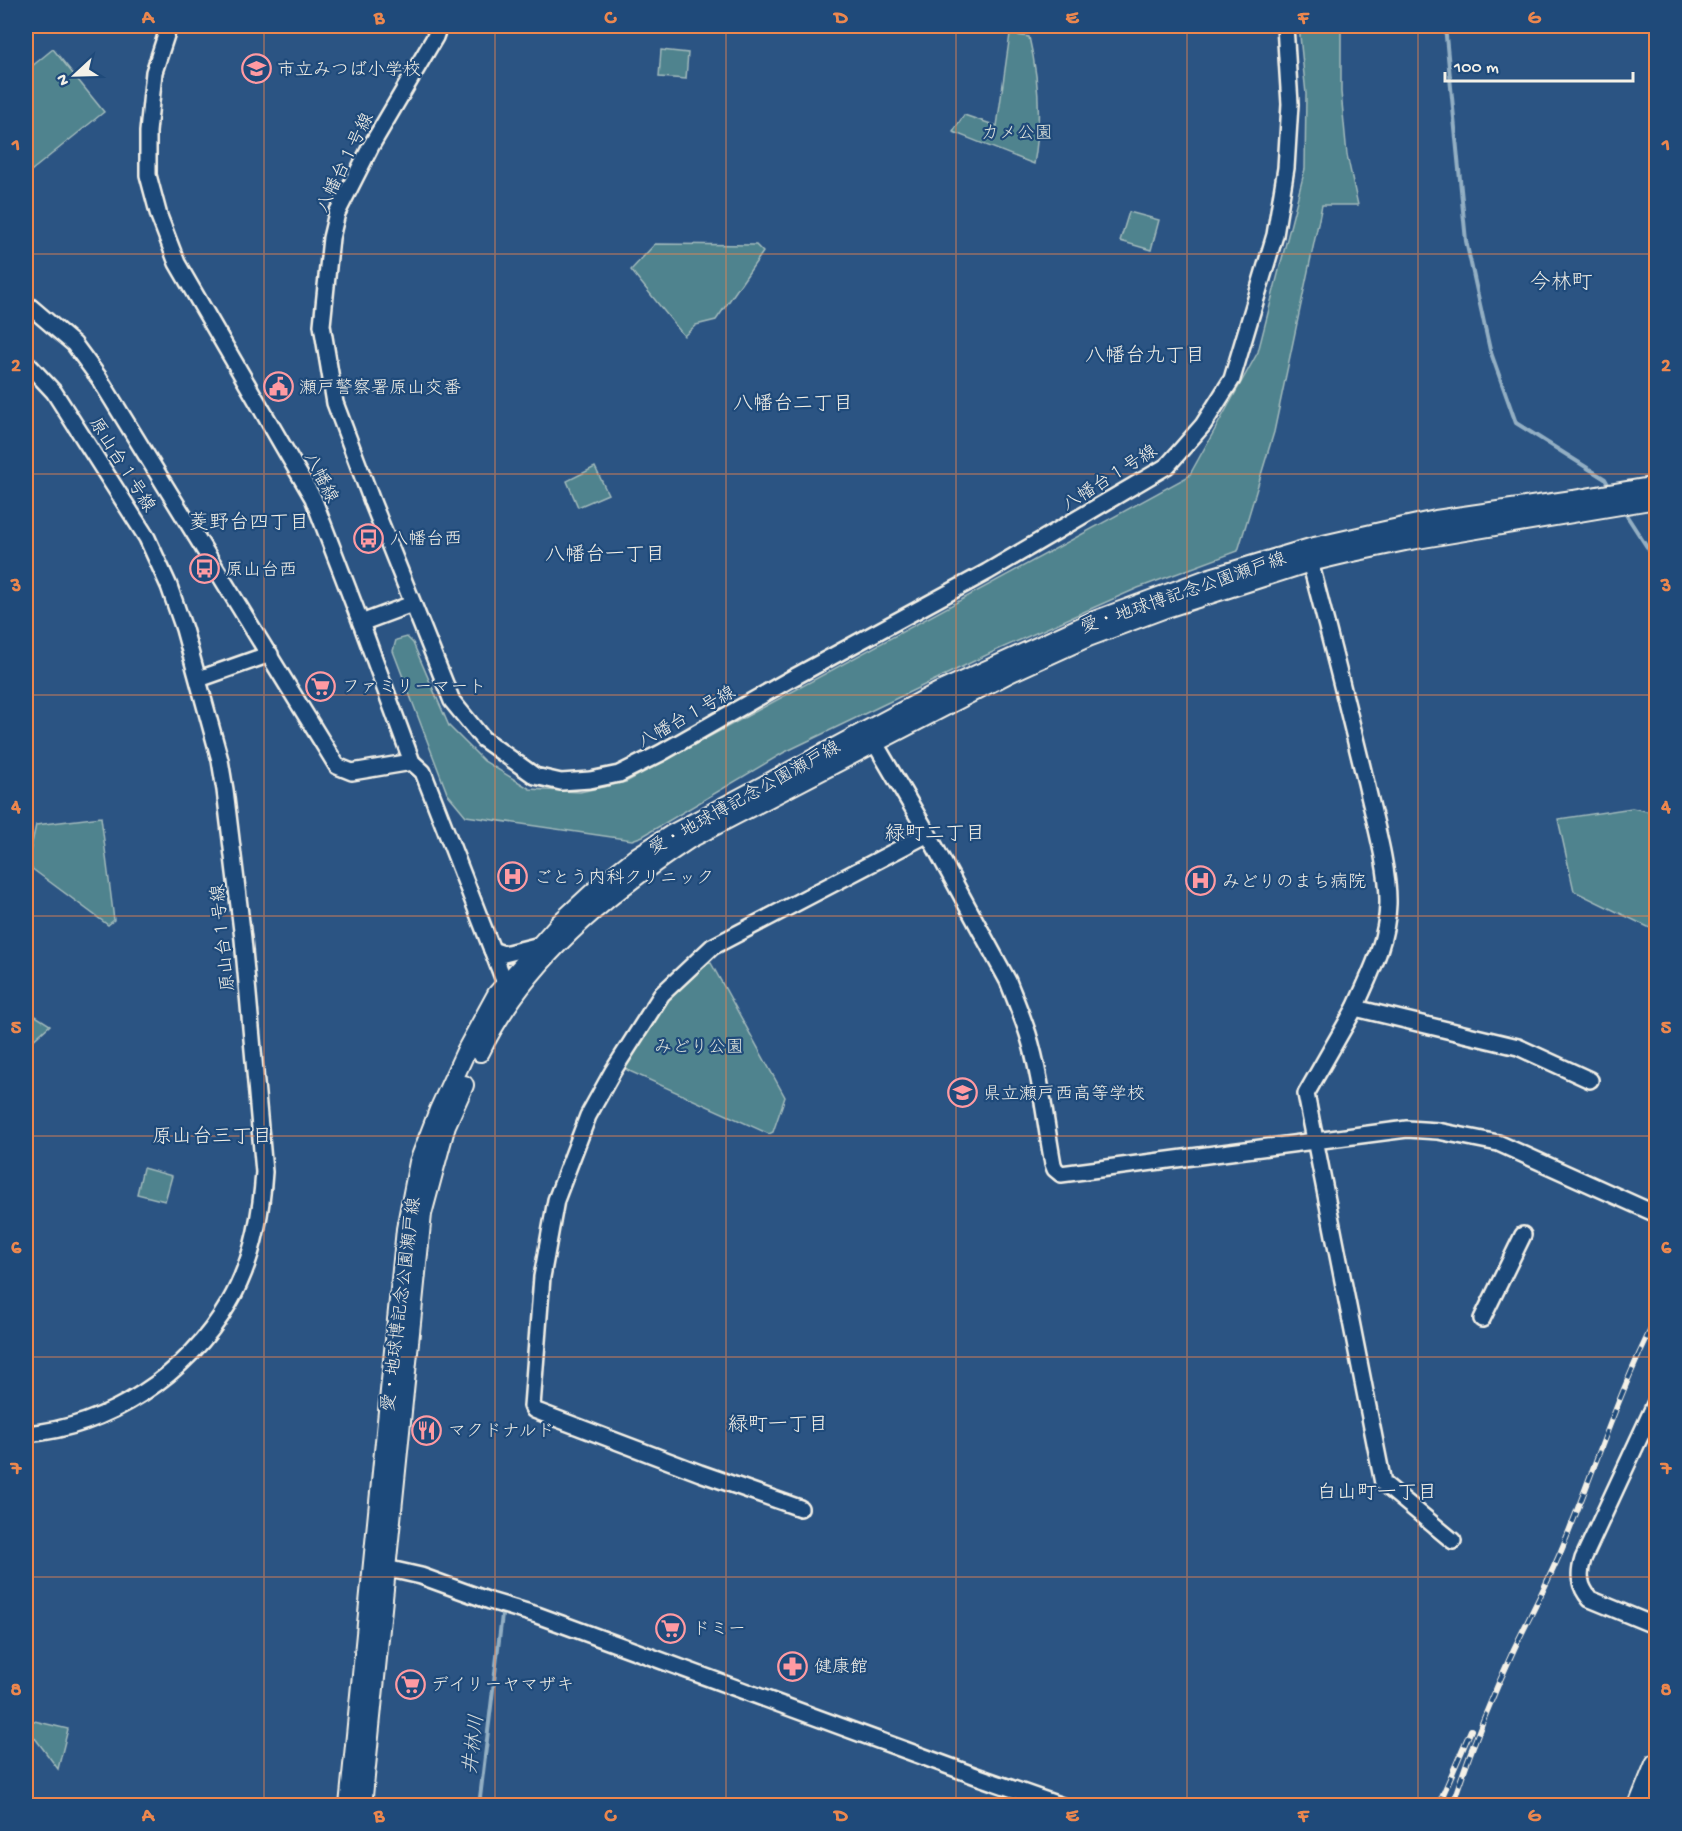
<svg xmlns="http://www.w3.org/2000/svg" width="1682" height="1831" font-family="'Gochi Hand','Klee One',sans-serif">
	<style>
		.green { fill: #50838e; stroke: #a2babb; stroke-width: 1.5 }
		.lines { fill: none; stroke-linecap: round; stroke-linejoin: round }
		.stream { stroke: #93afc3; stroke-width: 4 }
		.tertiary-casing { stroke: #f4f1e8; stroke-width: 20 }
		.secondary-casing { stroke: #f4f1e8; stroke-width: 22 }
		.primary-casing { stroke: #f4f1e8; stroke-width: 24 }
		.tertiary { stroke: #1f4a7a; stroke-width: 15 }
		.secondary { stroke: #1f4a7a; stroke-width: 18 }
		.primary { stroke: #1f4a7a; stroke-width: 20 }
		.rail-casing { stroke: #f4f1e8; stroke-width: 6 }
		.rail { stroke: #1f4a7a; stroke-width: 4; stroke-dasharray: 11; stroke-linecap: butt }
		.grid { fill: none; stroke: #ec874e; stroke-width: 1.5; stroke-opacity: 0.55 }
		.labels { text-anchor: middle; stroke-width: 4.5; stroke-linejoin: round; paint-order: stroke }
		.poi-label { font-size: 18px; fill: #f4f1e8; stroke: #1f4a7a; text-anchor: start }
		.park-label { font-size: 18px; fill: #dbe0da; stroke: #1f4a7a }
		.street-label { font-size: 18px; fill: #f4f1e8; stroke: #1f4a7a }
		.neighbourhood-label { font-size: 20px; fill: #f4f1e8; stroke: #1f4a7a }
		.water-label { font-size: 20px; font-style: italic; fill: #dce0df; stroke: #1f4a7a }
		.quarter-label { font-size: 21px; fill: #f4f1e8; stroke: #1f4a7a }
		.neatline { fill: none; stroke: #ec874e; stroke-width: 2 }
		.grid-label { font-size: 20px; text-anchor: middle; font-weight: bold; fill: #ec874e }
	</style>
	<rect width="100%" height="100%" fill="#2b5483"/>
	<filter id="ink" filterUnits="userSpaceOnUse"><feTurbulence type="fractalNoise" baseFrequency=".0167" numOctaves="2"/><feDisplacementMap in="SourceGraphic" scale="12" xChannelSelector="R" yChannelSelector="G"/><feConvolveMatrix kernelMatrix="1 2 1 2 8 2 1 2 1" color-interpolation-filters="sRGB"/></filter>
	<g filter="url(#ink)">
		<g class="green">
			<path d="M1299,26H1341V92L1347,155L1358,205H1322L1274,432L1238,551L1138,588L995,651L783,753L643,836L632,840L466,816L447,793L393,651L396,640L407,637L413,643L449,726L484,761L530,789L580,792L626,782L1189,476L1258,352L1305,169L1306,94Z"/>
			<path d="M1010,34L1029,37C1039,79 1042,120 1034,164L953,132L964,115L997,126Z"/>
			<path d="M53,49L104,112L26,175V71Z"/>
			<path d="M661,50L688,53L686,79L659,77Z"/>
			<path d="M1129,212L1159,220L1151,250L1120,241Z"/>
			<path d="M655,244L756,245L763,252L716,320L696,325L684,336L631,270Z"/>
			<path d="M595,467L608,494L578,507L567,481Z"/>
			<path d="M1632,808L1656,813V916L1650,928L1574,891L1558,819Z"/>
			<path d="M101,817L114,920L108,925L27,865L36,825Z"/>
			<path d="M711,963L785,1097L773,1132L769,1134L627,1070L626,1066L668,1000L706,964Z"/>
			<path d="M26,1010L50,1025L29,1044L26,1043Z"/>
			<path d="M143,1168L172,1176L165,1201L137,1194Z"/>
			<path d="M26,1719L68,1729L58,1769L26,1726Z"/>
		</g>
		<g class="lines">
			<g class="stream">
				<path d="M1445,26L1466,241L1490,350L1516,423L1605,479L1610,488"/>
				<path d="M1623,510L1656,561"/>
				<path d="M479,1806L502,1615"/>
			</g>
			<defs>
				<g id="tertiary">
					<path d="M169,26L154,72L148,132V175L159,216L177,263L313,498L361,623L412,762L423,772L496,960L505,983L511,991"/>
					<path d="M439,26L435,37L371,146L337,213L331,238L322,325L335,403L373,504L452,701L483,739L535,776L561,782L590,780L619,774L661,753L787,681L987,572L1167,466L1203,425L1232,379L1275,235L1286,168L1290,104L1285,26"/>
					<path d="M26,303L74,344L99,378L337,766L352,772L412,762"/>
					<path d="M26,362L54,392L147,538L169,586L184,629L220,760L225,790L243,939L264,1172C261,1217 252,1264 229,1303C187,1375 109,1427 26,1434"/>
					<path d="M1310,552V562C1330,636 1348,709 1366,783C1374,818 1389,870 1388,904C1387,942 1370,974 1355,1008"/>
					<path d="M361,623L412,604"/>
					<path d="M199,679L270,654"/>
					<path d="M869,733L928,834"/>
					<path d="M492,950L504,954L540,945"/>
					<path d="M1482,1319L1523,1235"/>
					<path d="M1656,1402L1583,1559C1578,1575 1579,1586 1590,1599L1656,1626"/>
					<path d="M800,1508L700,1473L534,1410L532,1406L542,1277L556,1200L588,1116L613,1071L662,994L712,947L928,834L1008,981C1015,999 1022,1016 1028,1034C1041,1076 1045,1121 1053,1164L1055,1169L1061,1174L1407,1129L1438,1131L1498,1143L1656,1214"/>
					<path d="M1453,1541L1383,1483L1306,1094L1355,1008L1518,1047L1590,1080"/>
					<path d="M377,1566L421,1576L490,1601L537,1615L976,1776L1062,1806"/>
				</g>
				<g id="secondary">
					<path d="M480,1052C524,961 606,894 689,839L1009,673L1088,637L1163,609L1310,562L1348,553L1405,541L1656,499"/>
					<path d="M349,1806L406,1229L419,1162L439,1110L466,1051L497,994L560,923L599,887L638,856L671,835L939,692L1094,621L1210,578L1310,548L1385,531L1436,520L1573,500L1656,486"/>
					<path d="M362,1806L422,1214L446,1125L464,1085"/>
				</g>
				<path id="primary" d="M1639,1806L1656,1764"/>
			</defs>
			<use href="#tertiary" class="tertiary-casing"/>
			<use href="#secondary" class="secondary-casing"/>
			<use href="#primary" class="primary-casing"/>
			<use href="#tertiary" class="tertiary"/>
			<use href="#secondary" class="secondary"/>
			<use href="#primary" class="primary"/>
			<defs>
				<g id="rail">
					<path d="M1438,1806L1471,1730"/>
					<path d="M1452,1806C1469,1753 1491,1699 1514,1649C1530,1616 1547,1584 1561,1551C1593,1474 1618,1393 1656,1319"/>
				</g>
			</defs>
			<use href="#rail" class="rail-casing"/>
			<use href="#rail" class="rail"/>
		</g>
	</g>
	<path class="grid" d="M264,26V1806M495,26V1806M726,26V1806M956,26V1806M1187,26V1806M1418,26V1806M26,254H1656M26,474H1656M26,695H1656M26,916H1656M26,1136H1656M26,1357H1656M26,1577H1656"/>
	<defs>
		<symbol id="school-ring" viewBox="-11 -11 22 22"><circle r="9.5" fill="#1f4a7a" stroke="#ff9aa2" stroke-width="1.5"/><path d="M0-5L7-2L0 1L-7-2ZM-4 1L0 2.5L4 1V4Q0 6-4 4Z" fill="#ff9aa2"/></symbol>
		<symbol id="civic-ring" viewBox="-11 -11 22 22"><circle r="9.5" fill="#1f4a7a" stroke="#ff9aa2" stroke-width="1.5"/><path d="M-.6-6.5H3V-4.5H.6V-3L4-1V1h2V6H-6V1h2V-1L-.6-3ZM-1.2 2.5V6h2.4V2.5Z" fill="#ff9aa2"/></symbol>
		<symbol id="bus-ring" viewBox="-11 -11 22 22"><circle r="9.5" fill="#1f4a7a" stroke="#ff9aa2" stroke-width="1.5"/><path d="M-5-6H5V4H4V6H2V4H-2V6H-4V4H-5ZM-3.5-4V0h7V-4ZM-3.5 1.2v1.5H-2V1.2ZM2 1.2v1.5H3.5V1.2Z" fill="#ff9aa2"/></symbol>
		<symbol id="supermarket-ring" viewBox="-11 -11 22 22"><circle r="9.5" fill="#1f4a7a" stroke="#ff9aa2" stroke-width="1.5"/><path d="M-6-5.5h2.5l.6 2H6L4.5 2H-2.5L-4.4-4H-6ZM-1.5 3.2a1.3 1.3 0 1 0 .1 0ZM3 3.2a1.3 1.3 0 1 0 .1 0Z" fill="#ff9aa2"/></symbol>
		<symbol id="hospital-ring" viewBox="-11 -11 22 22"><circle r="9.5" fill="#1f4a7a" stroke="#ff9aa2" stroke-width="1.5"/><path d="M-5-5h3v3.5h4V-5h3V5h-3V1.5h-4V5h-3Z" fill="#ff9aa2"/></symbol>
		<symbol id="restaurant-ring" viewBox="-11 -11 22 22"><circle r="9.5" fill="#1f4a7a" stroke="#ff9aa2" stroke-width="1.5"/><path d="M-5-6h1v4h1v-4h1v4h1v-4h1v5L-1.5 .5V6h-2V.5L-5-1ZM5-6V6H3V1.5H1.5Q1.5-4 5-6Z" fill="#ff9aa2"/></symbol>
		<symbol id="pharmacy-ring" viewBox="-11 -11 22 22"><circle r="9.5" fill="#1f4a7a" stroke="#ff9aa2" stroke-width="1.5"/><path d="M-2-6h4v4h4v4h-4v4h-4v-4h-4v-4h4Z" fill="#ff9aa2"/></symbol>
	</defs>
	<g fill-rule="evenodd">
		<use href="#school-ring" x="240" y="52" width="33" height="33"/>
		<use href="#civic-ring" x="262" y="370" width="33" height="33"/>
		<use href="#bus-ring" x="352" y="522" width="33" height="33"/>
		<use href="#bus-ring" x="188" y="552" width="33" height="33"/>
		<use href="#supermarket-ring" x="304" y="670" width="33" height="33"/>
		<use href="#hospital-ring" x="496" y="860" width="33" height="33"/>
		<use href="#hospital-ring" x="1184" y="864" width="33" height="33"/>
		<use href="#school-ring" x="946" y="1076" width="33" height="33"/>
		<use href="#restaurant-ring" x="410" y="1414" width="33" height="33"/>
		<use href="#supermarket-ring" x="654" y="1612" width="33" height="33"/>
		<use href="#pharmacy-ring" x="776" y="1650" width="33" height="33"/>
		<use href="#supermarket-ring" x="394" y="1668" width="33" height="33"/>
	</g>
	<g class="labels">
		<g class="poi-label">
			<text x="277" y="75">市立みつば小学校</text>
			<text x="299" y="393">瀬戸警察署原山交番</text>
			<text x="390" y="544">八幡台西</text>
			<text x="225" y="575">原山台西</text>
			<text x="342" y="692">ファミリーマート</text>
			<text x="534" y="883">ごとう内科クリニック</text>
			<text x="1222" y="887">みどりのまち病院</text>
			<text x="983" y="1099">県立瀬戸西高等学校</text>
			<text x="448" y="1436">マクドナルド</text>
			<text x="692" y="1634">ドミー</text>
			<text x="814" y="1672">健康館</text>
			<text x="431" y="1690">デイリーヤマザキ</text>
		</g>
		<g class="park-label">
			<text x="1017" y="138">カメ公園</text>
			<text x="699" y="1052">みどり公園</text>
		</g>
		<g class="street-label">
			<text transform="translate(344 162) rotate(-64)" y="6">八幡台１号線</text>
			<text transform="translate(123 464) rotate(58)" y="6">原山台１号線</text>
			<text transform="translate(322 477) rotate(63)" y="6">八幡線</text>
			<text transform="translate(1109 477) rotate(-32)" y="6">八幡台１号線</text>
			<text transform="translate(1183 592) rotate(-19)" y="6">愛・地球博記念公園瀬戸線</text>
			<text transform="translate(686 716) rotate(-29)" y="6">八幡台１号線</text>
			<text transform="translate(744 797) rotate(-29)" y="6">愛・地球博記念公園瀬戸線</text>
			<text transform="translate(222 938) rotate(-96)" y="6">原山台１号線</text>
			<text transform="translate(400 1304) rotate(-83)" y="6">愛・地球博記念公園瀬戸線</text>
		</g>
		<g class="neighbourhood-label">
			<text x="1145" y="361">八幡台九丁目</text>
			<text x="793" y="409">八幡台二丁目</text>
			<text x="249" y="528">菱野台四丁目</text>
			<text x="605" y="560">八幡台一丁目</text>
			<text x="935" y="839">緑町二丁目</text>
			<text x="212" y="1142">原山台三丁目</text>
			<text x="778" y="1430">緑町一丁目</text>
			<text x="1377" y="1498">白山町一丁目</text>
		</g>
		<g class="water-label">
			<text transform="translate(472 1744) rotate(-83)" y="7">井林川</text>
		</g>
		<g class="quarter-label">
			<text x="1561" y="288">今林町</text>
		</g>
	</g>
	<rect width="1682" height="1831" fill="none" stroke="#1f4a7a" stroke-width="66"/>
	<g transform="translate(75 75) rotate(248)" stroke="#1f4a7a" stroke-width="4.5" paint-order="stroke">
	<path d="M0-4.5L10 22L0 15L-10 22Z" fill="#f4f1e8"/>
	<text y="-9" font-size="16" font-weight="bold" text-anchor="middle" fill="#f4f1e8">N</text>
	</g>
	<path d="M1445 72v9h188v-9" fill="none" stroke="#f4f1e8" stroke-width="3"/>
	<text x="1454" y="72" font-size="18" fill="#f4f1e8" stroke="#1f4a7a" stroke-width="4.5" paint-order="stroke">100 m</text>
	<rect x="33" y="33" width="1616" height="1765" class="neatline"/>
	<g class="grid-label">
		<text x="148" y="23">A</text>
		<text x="379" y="23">B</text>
		<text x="610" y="23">C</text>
		<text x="841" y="23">D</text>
		<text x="1072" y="23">E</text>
		<text x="1303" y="23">F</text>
		<text x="1534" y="23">G</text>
		<text x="16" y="150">1</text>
		<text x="1666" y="150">1</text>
		<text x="16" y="371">2</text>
		<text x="1666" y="371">2</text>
		<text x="16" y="591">3</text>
		<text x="1666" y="591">3</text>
		<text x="16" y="812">4</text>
		<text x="1666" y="812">4</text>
		<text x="16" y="1033">5</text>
		<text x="1666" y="1033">5</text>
		<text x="16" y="1253">6</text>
		<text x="1666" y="1253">6</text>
		<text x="16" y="1474">7</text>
		<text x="1666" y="1474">7</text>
		<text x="16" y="1695">8</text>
		<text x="1666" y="1695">8</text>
		<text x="148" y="1821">A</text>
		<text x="379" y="1821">B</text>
		<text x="610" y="1821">C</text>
		<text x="841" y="1821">D</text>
		<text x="1072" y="1821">E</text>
		<text x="1303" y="1821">F</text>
		<text x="1534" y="1821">G</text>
	</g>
</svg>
